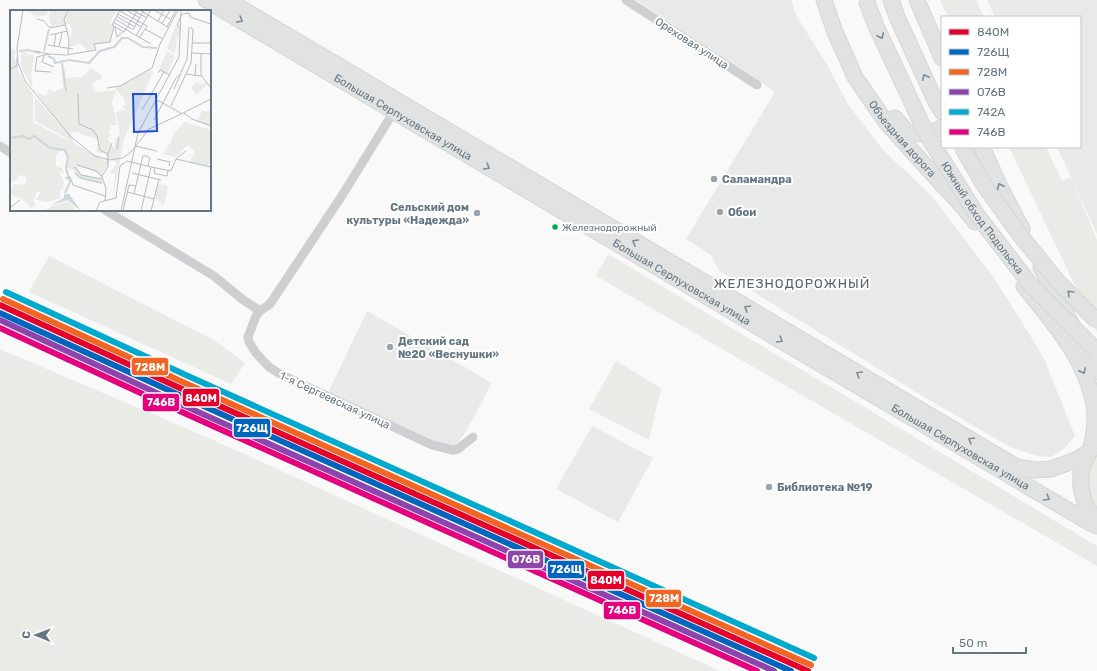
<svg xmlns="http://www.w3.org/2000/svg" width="1097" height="671" font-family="Rubik,sans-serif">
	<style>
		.built { fill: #e8e9e9 }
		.green { fill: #e8ebe6 }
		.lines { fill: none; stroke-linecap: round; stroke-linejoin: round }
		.primary-casing { stroke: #d5d6d7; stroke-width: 17 }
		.minor { stroke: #cecfd0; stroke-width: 9 }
		.primary { stroke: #e1e2e2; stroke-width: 15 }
		.primary-bridge-casing { stroke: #d5d6d7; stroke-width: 17; stroke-linecap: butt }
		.primary-bridge { stroke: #e1e2e2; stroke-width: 15 }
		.rail-1-casing { stroke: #fff; stroke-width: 9 }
		.rail-2-casing { stroke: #fff; stroke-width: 9 }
		.rail-3-casing { stroke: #fff; stroke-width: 9 }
		.rail-4-casing { stroke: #fff; stroke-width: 9 }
		.rail-5-casing { stroke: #fff; stroke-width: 9 }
		.rail-6-casing { stroke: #fff; stroke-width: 9 }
		.rail-1 { stroke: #e4002b; stroke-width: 6 }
		.rail-2 { stroke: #0065bd; stroke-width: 6 }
		.rail-3 { stroke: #f26522; stroke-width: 6 }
		.rail-4 { stroke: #8e44ad; stroke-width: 6 }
		.rail-5 { stroke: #00a9ce; stroke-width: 6 }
		.rail-6 { stroke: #e5007d; stroke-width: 6 }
		.oneway { stroke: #7e8c96 }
		.poi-dot { fill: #99a4ac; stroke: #fff; stroke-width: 1.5 }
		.bus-dot { fill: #00a651; stroke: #fff; stroke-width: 1.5 }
		.labels { text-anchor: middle; stroke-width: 4; stroke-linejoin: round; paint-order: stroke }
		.bus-label { font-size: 10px; fill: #657683; stroke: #fff; text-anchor: start }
		.street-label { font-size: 11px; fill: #657683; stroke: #fff }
		.poi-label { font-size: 11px; font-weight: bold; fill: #657683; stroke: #fff; text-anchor: start }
		.quarter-label { font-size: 13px; letter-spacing: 1px; fill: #57646e; stroke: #fff }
		.inset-river { fill: none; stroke: #ced6d9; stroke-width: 2 }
		.inset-road { fill: none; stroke: #b5bdc3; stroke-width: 1 }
		.view { fill: #1d4ed8; fill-opacity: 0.15; stroke: #1d4ed8; stroke-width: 2 }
		.inset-edge { fill: none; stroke: #657683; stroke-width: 2 }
		.line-badge { stroke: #fff; stroke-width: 1.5 }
		.badge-label { font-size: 11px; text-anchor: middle; font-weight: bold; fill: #fff }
	</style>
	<rect width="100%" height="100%" fill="#f9f9f9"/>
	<g class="built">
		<path d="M636,0H791L796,15L826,63L848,104L883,150L931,195L994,278L1033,340L1045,361L1075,436L1064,449L1051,457L1037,456L1010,447L921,395L719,271L711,255L686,239L775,92Z"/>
		<path d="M987,0H1097V234L1057,147H1080V17H995Z"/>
		<path d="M367,311L492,383L465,433L455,446L427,440L328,393Z"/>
		<path d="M592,426L653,458L618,522L556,489Z"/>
	</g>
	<g class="green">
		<path d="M940,0H976L984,17H948Z"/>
		<path d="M1009,147H1046L1062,181L1071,177L1097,240V332Z"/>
		<path d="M608,254L1097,546V566L596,276Z"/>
		<path d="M49,256L212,339L245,363L231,384L29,292Z"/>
		<path d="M0,349L211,439L720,671H0Z"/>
		<path d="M616,361L661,388L649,440L589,409Z"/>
		<path d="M1097,454V510C1086,488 1085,476 1097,454Z"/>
	</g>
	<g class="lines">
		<defs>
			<g id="primary">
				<path id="s1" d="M206,0C501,175 795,349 1090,523L1097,526"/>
				<path d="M227,0L1017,467L1036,470L1051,469L1076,460L1089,452L1097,443"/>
				<path id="s2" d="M824,0L835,32L855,77L885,121L930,171L964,208L975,222"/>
				<path d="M891,0L897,17L935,100L942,112"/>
				<path d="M917,0L942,58"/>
				<path d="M895,118L907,132C922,134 929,136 942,127"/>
				<path d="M982,147L1001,189L1022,229"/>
				<path d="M1041,267L1097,372"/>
				<path d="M1024,286C1051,320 1083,355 1093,400C1097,417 1095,433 1090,451C1088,455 1085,460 1083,465C1077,485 1083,505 1097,521"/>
			</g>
		</defs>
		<use href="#primary" class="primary-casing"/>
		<g class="minor">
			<path d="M626,0L757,85"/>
			<path d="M396,108L343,194L270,304L260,311L256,316L248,337L249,342L256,353L269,367L280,374L432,445L453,450L458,449L473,437"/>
			<path d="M0,146L11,153"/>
			<path d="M105,210L214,276L242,299L260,311"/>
		</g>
		<use href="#primary" class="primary"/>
		<defs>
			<g id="primary-bridge">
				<path id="s3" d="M866,0L876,26L927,135L977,215L1030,284L1097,351"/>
				<path d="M962,147L984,185L1020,235L1059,283L1097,321"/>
			</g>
		</defs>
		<use href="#primary-bridge" class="primary-bridge-casing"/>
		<use href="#primary-bridge" class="primary-bridge"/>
		<defs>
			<path id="rail-1" d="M0,305L182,389L808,671"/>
			<path id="rail-2" d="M0,313L179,395L791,671"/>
			<path id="rail-3" d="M3,299L185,383L811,665"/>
			<path id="rail-4" d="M0,320L176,402L774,671"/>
			<path id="rail-5" d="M6,292L188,376L814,658"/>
			<path id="rail-6" d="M0,328L173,408L757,671"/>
		</defs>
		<use href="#rail-1" class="rail-1-casing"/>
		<use href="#rail-2" class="rail-2-casing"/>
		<use href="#rail-3" class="rail-3-casing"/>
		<use href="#rail-4" class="rail-4-casing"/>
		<use href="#rail-5" class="rail-5-casing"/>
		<use href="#rail-6" class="rail-6-casing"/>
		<use href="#rail-1" class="rail-1"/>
		<use href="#rail-2" class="rail-2"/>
		<use href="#rail-3" class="rail-3"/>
		<use href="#rail-4" class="rail-4"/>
		<use href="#rail-5" class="rail-5"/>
		<use href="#rail-6" class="rail-6"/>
	</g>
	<defs><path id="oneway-chevron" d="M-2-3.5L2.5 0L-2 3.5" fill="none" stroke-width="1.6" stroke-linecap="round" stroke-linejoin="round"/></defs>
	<g class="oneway">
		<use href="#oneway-chevron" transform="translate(240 20) rotate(31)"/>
		<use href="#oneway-chevron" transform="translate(881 36) rotate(65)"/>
		<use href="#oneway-chevron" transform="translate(925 77) rotate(-115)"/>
		<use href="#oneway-chevron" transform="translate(487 167) rotate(31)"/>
		<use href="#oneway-chevron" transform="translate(1000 186) rotate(-115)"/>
		<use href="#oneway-chevron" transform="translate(635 242) rotate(-150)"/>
		<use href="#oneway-chevron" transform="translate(1070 293) rotate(-135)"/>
		<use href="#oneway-chevron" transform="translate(747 308) rotate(-149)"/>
		<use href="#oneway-chevron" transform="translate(780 340) rotate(31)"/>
		<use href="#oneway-chevron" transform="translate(1083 371) rotate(65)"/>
		<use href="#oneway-chevron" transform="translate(859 374) rotate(-149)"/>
		<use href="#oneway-chevron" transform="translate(971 440) rotate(-150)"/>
		<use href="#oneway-chevron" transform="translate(1047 498) rotate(30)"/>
	</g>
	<g class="poi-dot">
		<circle cx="714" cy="179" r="4"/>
		<circle cx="720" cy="212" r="4"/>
		<circle cx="477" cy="213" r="4"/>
		<circle cx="390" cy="347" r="4"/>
		<circle cx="769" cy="487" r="4"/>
	</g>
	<circle class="bus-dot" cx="555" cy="227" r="3.5"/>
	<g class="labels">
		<g class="bus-label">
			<text x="562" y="231">Железнодорожный</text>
		</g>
		<g class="street-label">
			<text transform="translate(692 43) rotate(33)" y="4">Ореховая улица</text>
			<text dy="4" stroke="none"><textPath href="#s1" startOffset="229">Большая Серпуховская улица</textPath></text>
			<text dy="4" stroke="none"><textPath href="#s2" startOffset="161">Объездная дорога</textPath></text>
			<text dy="4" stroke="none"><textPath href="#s3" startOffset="248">Южный обход Подольска</textPath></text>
			<text dy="4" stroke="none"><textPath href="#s1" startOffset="553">Большая Серпуховская улица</textPath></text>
			<text transform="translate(335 400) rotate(25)" y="4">1-я Сергеевская улица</text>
			<text dy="4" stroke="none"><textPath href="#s1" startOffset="877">Большая Серпуховская улица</textPath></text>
		</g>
		<g class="poi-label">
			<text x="722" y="183">Саламандра</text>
			<text x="469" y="211" text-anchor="end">Сельский дом<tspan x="469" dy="13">культуры «Надежда»</tspan></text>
			<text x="728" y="216">Обои</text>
			<text x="398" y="345">Детский сад<tspan x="398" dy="13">№20 «Веснушки»</tspan></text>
			<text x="777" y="491">Библиотека №19</text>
		</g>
		<g class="quarter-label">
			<text x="792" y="288">ЖЕЛЕЗНОДОРОЖНЫЙ</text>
		</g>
	</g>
	<g transform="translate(10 10)">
		<rect width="201" height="201" fill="#f9f9f9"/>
		<path d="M15,0H38L37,5L26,7ZM40,0H57L54,15L41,17L39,8ZM58,0H107L99,14L103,16L100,32L84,34V40L78,41L71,34L59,37L62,19L60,14H55ZM166,15L170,18V26L167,27L165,44L157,38ZM0,37L6,41L4,47L10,65L23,84V112L51,127L58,129L25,111V87L60,127L28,85L27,79L30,84L36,86L39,79L43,82L53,78L52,60L56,61L55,68L72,67L81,58L92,66V68L82,73L86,82L105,80L106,85H104L102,92L107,115H99L101,118L98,124L101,125L97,129L101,133L98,155L91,165L93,174L68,167L63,159L56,158L58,148L52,138L46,146V157L52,158L54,164L49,162L54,172L53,179L50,180V188L37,192L26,190L31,182H27L24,190L26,196L21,198L14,190L0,184L4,174L15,175L17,167L8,165L6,170L0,172ZM63,120L64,123L72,121L68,123L89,130L86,142L97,144L95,151L64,133L61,125ZM66,155L87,162L91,169L71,164ZM11,41L18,43L15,49L19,44L24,46L21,66L23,79L11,57V45L16,43L11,44ZM157,41L165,46L157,63L149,59ZM139,60L143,62L114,129L103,186L105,164L100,163L107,153L99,149V144L101,137L105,138L104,132L110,124L106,104L108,101L116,100L112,97L115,95L114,88L105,79ZM187,72L191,75L195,72L197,74L186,85L181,77ZM192,101H201V116L187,111ZM175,112L201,120V148L198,156L180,152L185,142L177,135L166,147L153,144L162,130L163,124ZM148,174L158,176L154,195L145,189ZM59,191L67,201H33L42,196Z" fill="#e8ebe6" fill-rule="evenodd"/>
		<path d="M54,184H59L71,201L58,190L41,195L54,188Z" fill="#ced6d9"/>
		<path class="inset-river" d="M9,41L18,40L30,43M34,41L39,19M38,46L44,49L45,53L59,50L79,53L90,41L104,37L112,28H118L133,37L147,38M52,53L56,81M0,128L13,126L19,129L24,126L40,138L55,140L58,148L56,158L60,172L55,183M107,139L109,127M65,163L71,168L92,173"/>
		<path class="inset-road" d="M13,0L7,38L8,53L15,71L60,126L85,146L99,150L113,148L122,141L139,119L169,105M58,0L54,10L59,29L58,44M110,0L102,15L114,22L128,0M116,0L130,8M122,0L137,8M130,0L159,18M144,0L160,9M110,1L137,16L129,28M108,4L132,17M106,6L125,17M180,7L201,14M27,9L34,11L40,18L55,15M105,9L122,19M148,11L154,0M103,12L141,34M152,14L160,0M105,17L107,27L113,22M157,17L166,0M135,19L153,29M171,19L167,15L172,4L179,3L180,7M123,20L134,0M40,25L57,21M126,26L141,0M182,33H201M38,35L63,39M44,36L46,24M49,37L52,23M25,41L38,44M182,43L201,44M191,44V65L201,78M34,46L32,52L44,57M0,59L7,56V47M41,62L25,61L27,47L39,44L56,45L86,40L84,34L100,32L104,16M148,63L150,60L160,65M176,64L191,66M185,66L186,54M97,78L110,76L142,58L150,34L168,0M164,79L177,49L179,17M68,84L69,114L83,120L87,126L90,140L98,144M147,90L171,103M161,96L181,53L183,20L181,17M132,100L154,62M174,103L182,109L201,116M169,105L201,89M144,110L166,68L171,64M125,136L147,141M147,149L160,152L159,156M166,149L176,141M131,154L133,146H137L140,148L138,156M67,155L86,161L92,166M65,157L71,165L92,169M141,157L161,161L166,149L201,157M145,158L144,163L147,164L157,166L158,161M122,163L151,170M55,168L60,167L63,175L95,186M117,182L144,189M124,184L131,154M95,191L96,179L92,166L98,157V144L102,133M0,198L10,190M86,201L90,192L106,188L110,156L117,151L141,157L131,201M111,201L128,123L169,47L171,0M113,201L119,175L126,176M141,201L149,169"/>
		<path class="view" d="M123,84H146L147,121L124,122Z"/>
		<rect width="201" height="201" class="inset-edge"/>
	</g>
	<g class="line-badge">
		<rect x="131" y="357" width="38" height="19" rx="4" fill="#f26522"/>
		<rect x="182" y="388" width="38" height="19" rx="4" fill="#e4002b"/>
		<rect x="142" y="393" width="38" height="19" rx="4" fill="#e5007d"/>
		<rect x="233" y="418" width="38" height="20" rx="4" fill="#0065bd"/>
		<rect x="507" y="550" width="37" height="19" rx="4" fill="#8e44ad"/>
		<rect x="547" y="560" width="38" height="19" rx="4" fill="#0065bd"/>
		<rect x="587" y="570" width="38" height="20" rx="4" fill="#e4002b"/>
		<rect x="645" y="589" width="37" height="19" rx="4" fill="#f26522"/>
		<rect x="603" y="601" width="38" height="19" rx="4" fill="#e5007d"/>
	</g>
	<g class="badge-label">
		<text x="150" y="371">728М</text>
		<text x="201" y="402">840М</text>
		<text x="161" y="406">746В</text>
		<text x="252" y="432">726Щ</text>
		<text x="526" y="563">076В</text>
		<text x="566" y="573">726Щ</text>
		<text x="606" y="584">840М</text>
		<text x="664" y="602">728М</text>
		<text x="622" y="614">746В</text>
	</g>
	<rect x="941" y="16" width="140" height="132" fill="#ffffff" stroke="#c1c8cd"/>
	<rect x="949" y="29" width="20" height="6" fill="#e4002b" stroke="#c1c8cd"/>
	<text x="977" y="36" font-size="12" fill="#657683">840М</text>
	<rect x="949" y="49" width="20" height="6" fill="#0065bd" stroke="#c1c8cd"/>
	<text x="977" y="56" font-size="12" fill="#657683">726Щ</text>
	<rect x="949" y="69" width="20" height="6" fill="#f26522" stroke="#c1c8cd"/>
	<text x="977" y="76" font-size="12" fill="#657683">728М</text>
	<rect x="949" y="89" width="20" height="6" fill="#8e44ad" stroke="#c1c8cd"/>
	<text x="977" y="96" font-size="12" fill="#657683">076В</text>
	<rect x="949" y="109" width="20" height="6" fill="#00a9ce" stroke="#c1c8cd"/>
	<text x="977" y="116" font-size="12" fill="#657683">742А</text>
	<rect x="949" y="129" width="20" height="6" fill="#e5007d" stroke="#c1c8cd"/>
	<text x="977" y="136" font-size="12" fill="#657683">746В</text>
	<g transform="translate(36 635) rotate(271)" stroke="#ffffff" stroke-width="3" paint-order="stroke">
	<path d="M0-3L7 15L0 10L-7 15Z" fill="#657683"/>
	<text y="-6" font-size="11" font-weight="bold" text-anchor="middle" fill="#657683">С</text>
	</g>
	<path d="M953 647v6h73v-6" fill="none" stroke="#657683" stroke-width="2"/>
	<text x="959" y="647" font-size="12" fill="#657683" stroke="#ffffff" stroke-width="3" paint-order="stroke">50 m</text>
</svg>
